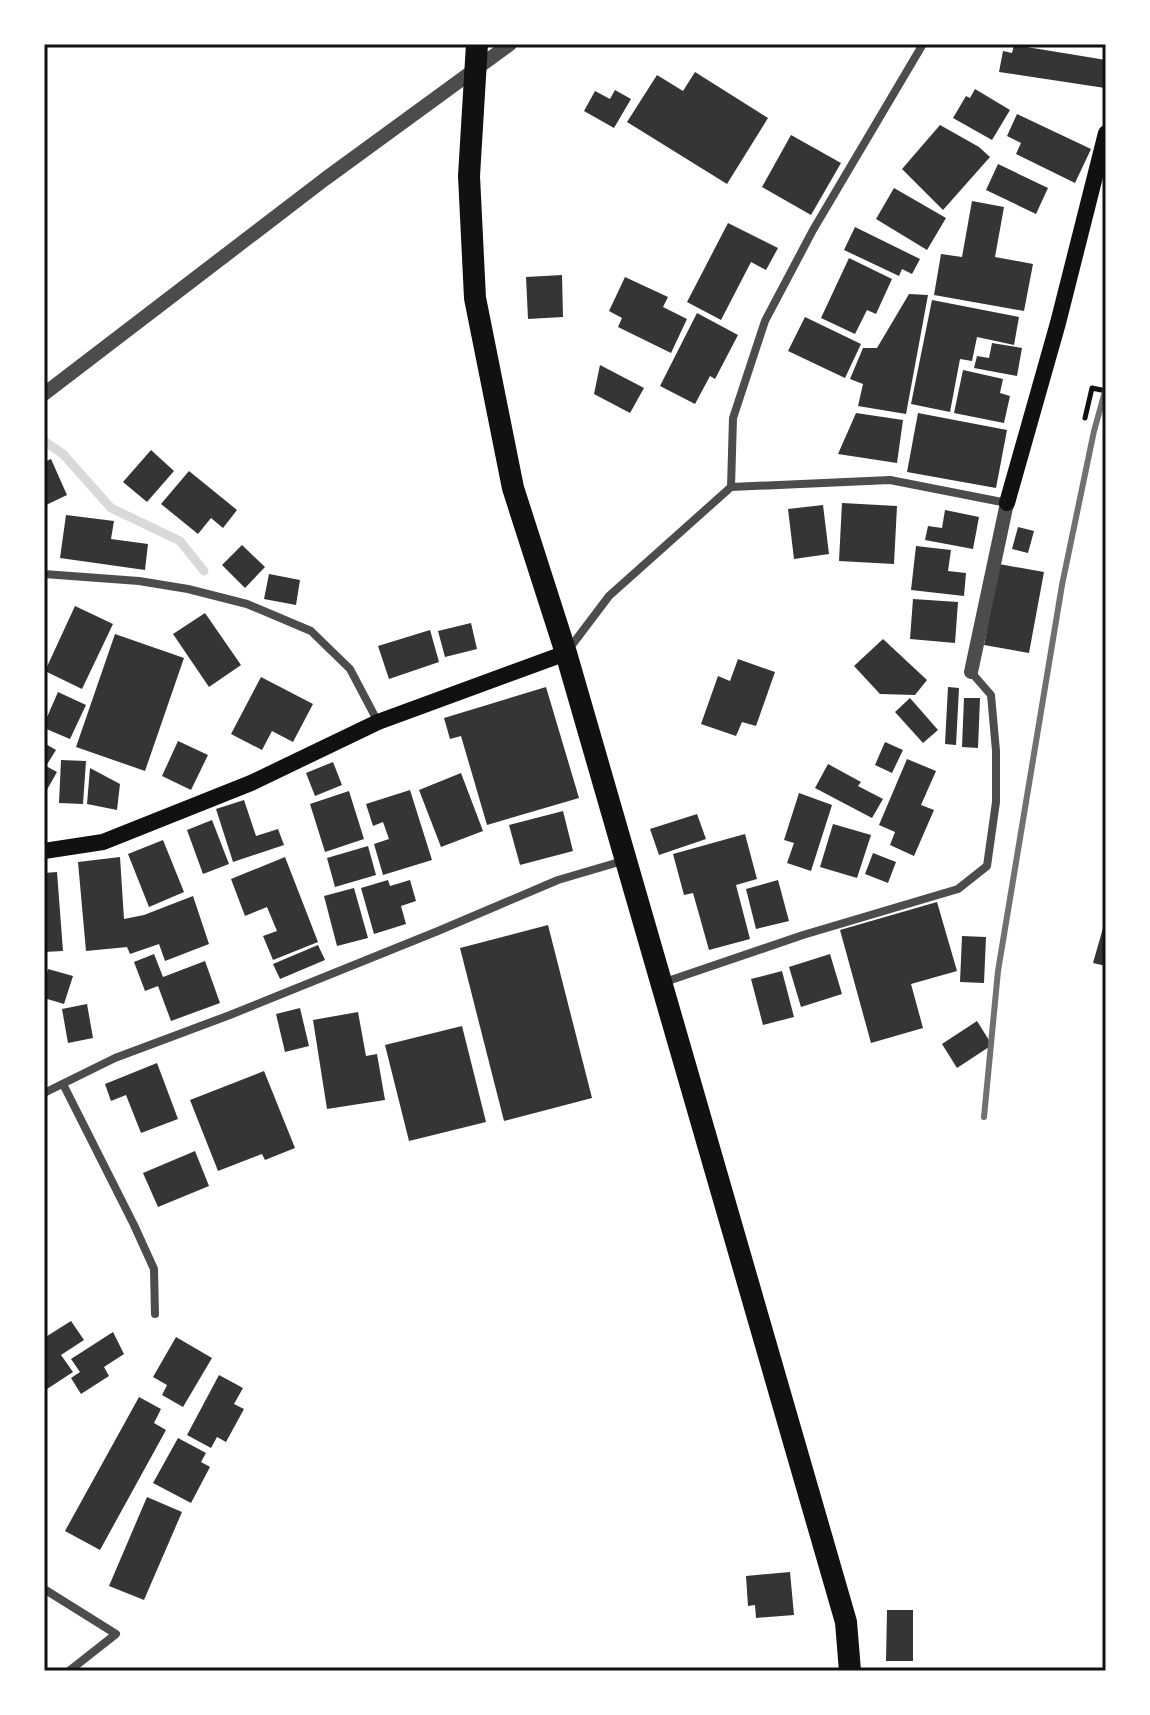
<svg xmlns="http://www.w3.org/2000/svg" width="1150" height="1715" font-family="'IBM Plex Sans',sans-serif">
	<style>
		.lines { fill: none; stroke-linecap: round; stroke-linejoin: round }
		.stream { stroke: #d9d9d9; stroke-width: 9 }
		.building { fill: #353535 }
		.path { stroke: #111; stroke-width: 5 }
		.minor { stroke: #4c4c4c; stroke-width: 8 }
		.tertiary { stroke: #4c4c4c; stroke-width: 14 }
		.secondary { stroke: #111; stroke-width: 16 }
		.trunk { stroke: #111; stroke-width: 22 }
		.rail { stroke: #707070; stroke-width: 6 }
		.neatline { fill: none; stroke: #111; stroke-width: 3 }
	</style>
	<rect width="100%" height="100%" fill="#fff"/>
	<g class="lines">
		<path class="stream" d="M44,441L63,454L111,508L180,541L204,571"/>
	</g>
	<g class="building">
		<path d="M1014,45L1106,60L1105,88L999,72L1003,51L1012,53Z"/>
		<path d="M695,72L768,118L727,184L627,122L657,75L683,91Z"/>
		<path d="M975,89L1010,110L992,140L953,118L966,96L970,98Z"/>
		<path d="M615,90L631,99L614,128L584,111L595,91L610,99Z"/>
		<path d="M1017,114L1091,149L1075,183L1016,154L1021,143L1007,136Z"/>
		<path d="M940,125L979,147L990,157L943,210L902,169Z"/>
		<path d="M791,135L841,163L811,215L762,187Z"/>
		<path d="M998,164L1048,188L1036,214L986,190Z"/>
		<path d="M894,188L946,218L927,250L876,219Z"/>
		<path d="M972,201L1004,207L995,257L1033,264L1024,311L934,295L941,254L962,257Z"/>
		<path d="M728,223L778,248L766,270L751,262L721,320L687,302Z"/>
		<path d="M855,227L920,259L912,274L902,269L899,276L844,250Z"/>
		<path d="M849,258L892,279L876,314L867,310L855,334L821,318Z"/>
		<path d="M562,275L563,317L528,319L526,277Z"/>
		<path d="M625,277L668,297L663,307L687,319L671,353L618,327L622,318L609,311Z"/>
		<path d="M909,294L928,295L906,414L858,406L863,384L850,379L863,348H877Z"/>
		<path d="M932,300L1019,317L1014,345L977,337L972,361L960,359L950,412L911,404Z"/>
		<path d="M697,313L738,335L715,379L710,376L695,404L660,386Z"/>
		<path d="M805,317L861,344L845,378L788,351Z"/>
		<path d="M992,343L1022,348L1017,376L974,368L977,356L989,358Z"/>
		<path d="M600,365L644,388L630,413L594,394Z"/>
		<path d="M963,370L1003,379L1000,393L1010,396L1004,423L954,413Z"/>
		<path d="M856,413L903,420L897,463L838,454Z"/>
		<path d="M918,413L1007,430L996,488L907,472Z"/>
		<path d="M151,450L174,471L147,502L123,482Z"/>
		<path d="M51,459L67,495L44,506V462Z"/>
		<path d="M189,471L237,510L223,528L211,518L198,534L161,504Z"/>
		<path d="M842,503L897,506L894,564L839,561Z"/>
		<path d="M823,505L829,554L794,559L788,509Z"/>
		<path d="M945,510L979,517L973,549L925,540L928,526L942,528Z"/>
		<path d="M66,515L114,521L111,539L148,544L145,570L60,558Z"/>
		<path d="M1018,527L1034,531L1028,553L1012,549Z"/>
		<path d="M242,545L265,567L245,588L222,565Z"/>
		<path d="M916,546L951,550L948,571L966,573L964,596L911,590Z"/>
		<path d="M999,564L1044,572L1029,653L984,645Z"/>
		<path d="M269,574L300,580L296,605L264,599Z"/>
		<path d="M913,599L958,602L955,643L910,639Z"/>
		<path d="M75,606L113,624L82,689L45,671Z"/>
		<path d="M205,613L241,665L209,687L173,634Z"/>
		<path d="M471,623L477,649L445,657L438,631Z"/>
		<path d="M430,630L439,662L389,679L378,646Z"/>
		<path d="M115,634L184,658L145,771L76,747Z"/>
		<path d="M883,639L927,680L915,695L880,694L854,666Z"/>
		<path d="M738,659L775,672L756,726L742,722L736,736L701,724L718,676L730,681Z"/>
		<path d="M261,677L313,704L293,742L272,731L262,750L231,734Z"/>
		<path d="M546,687L579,798L487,825L461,736L450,739L444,718Z"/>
		<path d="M948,687L959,688L956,745L945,744Z"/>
		<path d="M58,692L86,705L70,739L44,728V724Z"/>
		<path d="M910,698L938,730L923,743L895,712Z"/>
		<path d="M964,698H980L978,748L962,747Z"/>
		<path d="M178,741L208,755L191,790L162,776Z"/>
		<path d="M885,742L903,750L892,773L875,765Z"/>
		<path d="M44,743L56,750L46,766L57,772L44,795Z"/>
		<path d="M907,759L936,771L921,805L934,810L914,856L890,845L895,832L879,825Z"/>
		<path d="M61,760L86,761L83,804L59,803Z"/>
		<path d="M333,762L342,785L315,796L306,773Z"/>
		<path d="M828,764L861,782L858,786L883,799L872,818L815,788Z"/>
		<path d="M90,768L120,784L117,810L87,804Z"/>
		<path d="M461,773L483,831L441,847L419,790Z"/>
		<path d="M410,790L432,860L383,875L374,844L389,839L383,822L373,826L366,804Z"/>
		<path d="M349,791L364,839L325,852L310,804Z"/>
		<path d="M799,793L832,805L811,871L787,863L794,843L784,840Z"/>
		<path d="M244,800L256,836L278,829L284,845L233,862L216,809Z"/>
		<path d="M563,811L573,851L520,865L509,825Z"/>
		<path d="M697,814L706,839L659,855L650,829Z"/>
		<path d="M212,820L229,864L203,874L187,830Z"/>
		<path d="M833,824L871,835L857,878L820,867Z"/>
		<path d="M745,834L757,879L736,885L750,939L709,950L693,893L684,895L673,854Z"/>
		<path d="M163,840L184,892L149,907L128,854Z"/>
		<path d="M368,846L376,875L335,887L327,858Z"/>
		<path d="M873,853L896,862L888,883L865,874Z"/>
		<path d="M120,857L124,919L144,915L193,896L209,944L165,961L159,944L130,954L127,947L86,951L78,862Z"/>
		<path d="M285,857L318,942L273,960L263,936L277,931L267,907L245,916L231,879Z"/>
		<path d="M57,872L63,951L44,952V873Z"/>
		<path d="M388,880L390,886L410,880L416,901L401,906L406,924L374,934L361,888Z"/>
		<path d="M778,880L789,921L756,929L746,889Z"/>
		<path d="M354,888L368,938L337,946L324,896Z"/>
		<path d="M937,902L957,971L911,984L923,1028L871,1043L840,930Z"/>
		<path d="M1105,921H1106V966L1093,963Z"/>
		<path d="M548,925L592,1098L504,1121L460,948Z"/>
		<path d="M962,936L986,937L984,983L960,982Z"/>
		<path d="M318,945L325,960L280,979L273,964Z"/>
		<path d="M154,954L163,977L205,961L220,1003L171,1021L158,986L145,991L134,962Z"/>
		<path d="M830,954L842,994L801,1007L789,967Z"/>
		<path d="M48,969L73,976L64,1004L44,998V972L47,973Z"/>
		<path d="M782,971L794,1017L763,1025L751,979Z"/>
		<path d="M87,1004L93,1038L68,1043L62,1009Z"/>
		<path d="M300,1008L309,1046L285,1052L276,1014Z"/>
		<path d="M358,1012L366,1056L377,1054L385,1100L327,1109L313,1020Z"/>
		<path d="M977,1021L992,1045L957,1068L942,1044Z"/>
		<path d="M462,1026L486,1122L409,1141L385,1045Z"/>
		<path d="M157,1063L178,1119L141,1133L126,1095L111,1101L105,1084Z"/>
		<path d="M264,1071L295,1148L265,1160L262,1154L218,1171L190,1100Z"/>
		<path d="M195,1151L209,1186L158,1207L143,1173Z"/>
		<path d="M71,1321L84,1340L61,1355L73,1372L44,1391V1338Z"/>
		<path d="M113,1332L124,1354L104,1367L109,1376L81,1394L71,1378L80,1372L71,1359Z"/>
		<path d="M176,1337L212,1358L183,1407L162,1395L167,1385L153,1377Z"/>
		<path d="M219,1375L243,1388L234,1404L244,1409L226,1442L217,1437L211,1448L187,1435Z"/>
		<path d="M139,1397L161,1409L154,1423L166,1430L100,1550L65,1531Z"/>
		<path d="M178,1438L206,1453L201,1462L210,1467L191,1503L153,1483Z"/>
		<path d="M147,1497L182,1512L144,1600L109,1586Z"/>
		<path d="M790,1572L794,1615L756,1618L755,1605L748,1606L746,1576Z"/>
		<path d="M887,1610H913V1661H886Z"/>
	</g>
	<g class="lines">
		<path class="path" d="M1085,418L1092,388L1106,391"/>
		<g class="minor">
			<path d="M731,487L890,480L1007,503"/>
			<path d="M44,574L139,581L188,589L247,604L311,631L350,669L378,722"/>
			<path d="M569,649L609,596L731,487L733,418L765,321L813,230L923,44"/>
			<path d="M662,983L803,935L958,889L987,866L996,802V751L991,695L971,672"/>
			<path d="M63,1084L134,1225L154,1269L155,1314"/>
			<path d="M44,1093L115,1058L230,1015L438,931L558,880L626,860"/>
			<path d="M44,1589L116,1634L69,1671"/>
		</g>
		<g class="tertiary">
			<path d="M44,394L325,179L510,44"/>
			<path d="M971,672L1007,503"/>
		</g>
		<g class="secondary">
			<path d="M1007,503L1058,323L1106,133"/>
			<path d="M44,851L103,842L251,783L378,722L566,653"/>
		</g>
		<path class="trunk" d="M477,44L469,176L475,298L513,488L566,653L846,1622L850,1671"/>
		<path class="rail" d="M984,1117L998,971L1062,585L1094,431L1106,388"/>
	</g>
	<rect width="1150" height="1715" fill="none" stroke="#ffffff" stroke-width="92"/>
	<rect x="46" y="46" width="1058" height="1623" class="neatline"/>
</svg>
